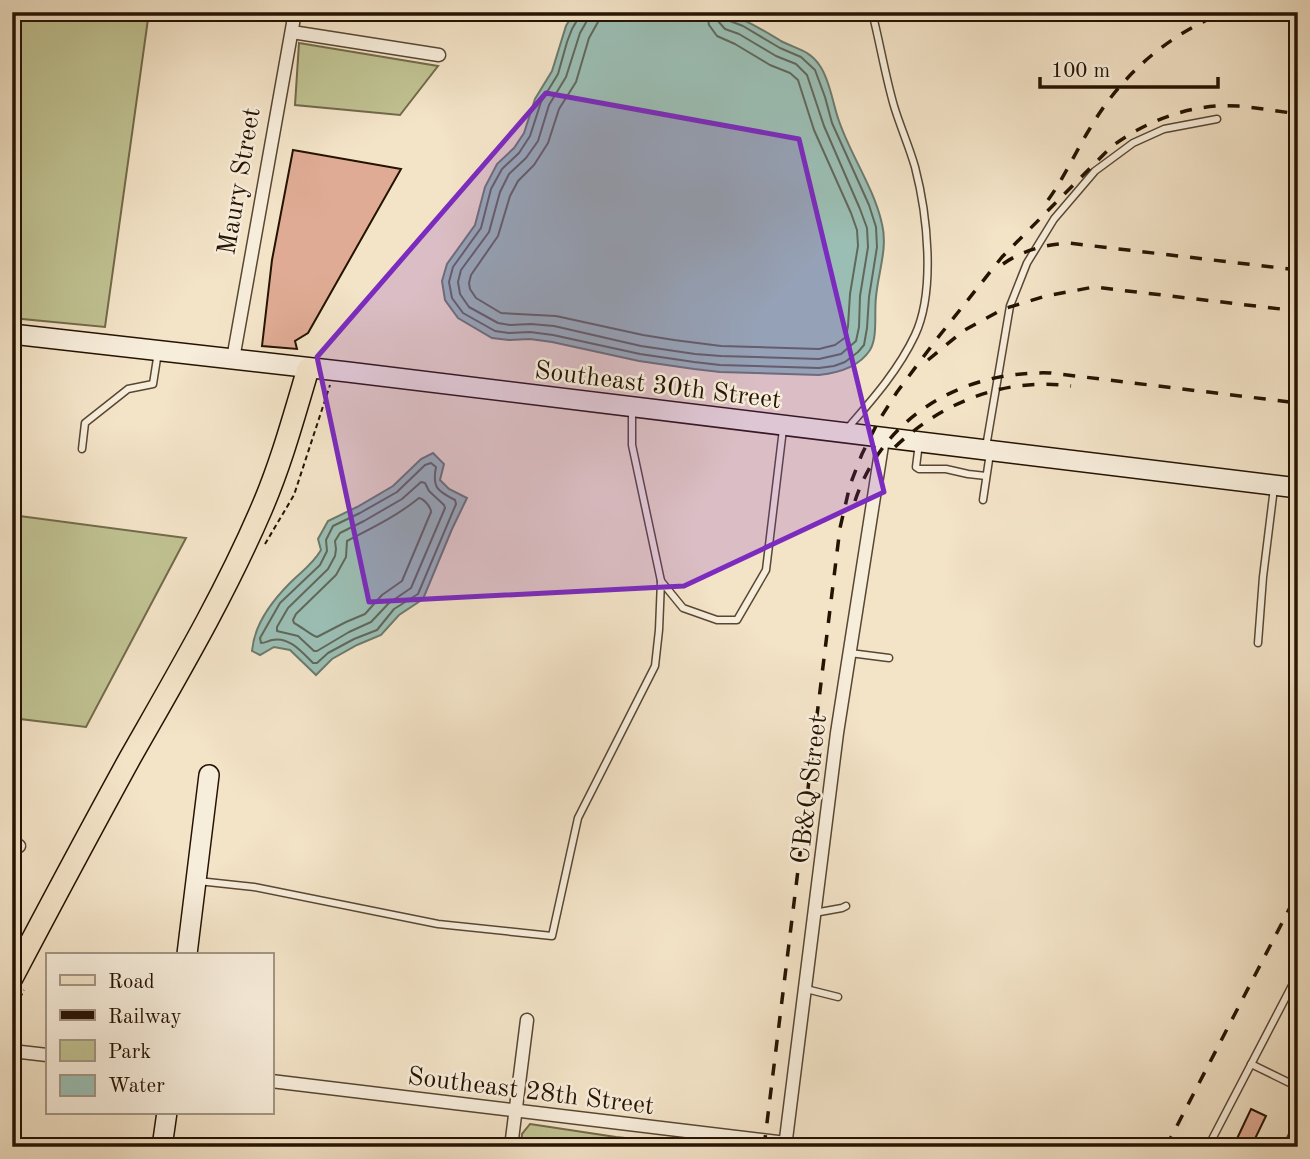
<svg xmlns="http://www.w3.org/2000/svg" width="1310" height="1159" font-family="'Old Standard TT',serif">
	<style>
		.green { fill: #c0c292; stroke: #726a4a; stroke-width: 2 }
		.water { fill: #9bbeb4; stroke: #6c7a6d; stroke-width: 2 }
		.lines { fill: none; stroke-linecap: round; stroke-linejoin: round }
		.shore { stroke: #60685b; stroke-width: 2 }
		.building { fill: #dfab94; stroke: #251302; stroke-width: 2 }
		.lane-casing { stroke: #584733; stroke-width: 9 }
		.street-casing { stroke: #584733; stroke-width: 15 }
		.secondary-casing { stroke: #251302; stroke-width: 22 }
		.primary-casing { stroke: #251302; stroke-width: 24 }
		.path { stroke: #251302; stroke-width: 2; stroke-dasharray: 5 3.5; stroke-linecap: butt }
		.lane { stroke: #f7eddb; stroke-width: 6 }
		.street { stroke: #f7eddb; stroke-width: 12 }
		.secondary { stroke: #f7eddb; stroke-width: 19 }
		.primary { stroke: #f3e3c7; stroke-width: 21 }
		.rail { stroke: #251302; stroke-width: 3.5; stroke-dasharray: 12 12; stroke-linecap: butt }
		.marked { fill: #7b2cbf; fill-opacity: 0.2; stroke: #7b2cbf; stroke-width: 5; stroke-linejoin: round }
		.labels { text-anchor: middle; stroke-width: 5; stroke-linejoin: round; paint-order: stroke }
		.street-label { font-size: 26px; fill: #251302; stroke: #f7eddb }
	</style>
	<rect width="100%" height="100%" fill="#f3e3c7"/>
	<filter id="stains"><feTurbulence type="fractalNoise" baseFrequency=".00286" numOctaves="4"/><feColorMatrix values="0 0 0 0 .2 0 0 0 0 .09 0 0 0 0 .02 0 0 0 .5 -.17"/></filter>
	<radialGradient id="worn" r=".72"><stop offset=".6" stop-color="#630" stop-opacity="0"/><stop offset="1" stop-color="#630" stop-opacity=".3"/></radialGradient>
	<g class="green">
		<path d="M12,12H149L105,327L12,318Z"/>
		<path d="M299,43L438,66L400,115L295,105Z"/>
		<path d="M12,515L186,538L86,727L12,718Z"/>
		<path d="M530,1124L616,1137L712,1147H521L522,1134Z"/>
	</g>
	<g class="water">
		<path d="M574,12H724C747,20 761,29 781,41C796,49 810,50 820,66C830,80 833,105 839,121C851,156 874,188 882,224C888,248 878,273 876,297C874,312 878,337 870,350C859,367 838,373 819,375L720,372L694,369L639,361L552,342L530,339L509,340L492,338L458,318L445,300L442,281L447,264L475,225L485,187L497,164L514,148L524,133L535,99L552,71L566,26Z"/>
		<path d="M433,453L444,464L440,480L449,489L467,498L452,529L423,599L399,615L381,635L357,645L332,659L316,675L290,650L274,647L260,655L252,651C254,625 272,601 290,583C301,572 313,564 321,550L318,539L328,521L357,507L393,486L421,459Z"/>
	</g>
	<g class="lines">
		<g class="shore">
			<path d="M579,12V17L572,29L567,42L558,74L541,102L530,136L519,153L502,169L491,189L481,228L453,267L449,282L452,298L463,313L495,331L509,333L530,332L553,335L640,354L694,362L720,365L819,368L834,366L845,362L858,352L864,345L867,328L869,297L877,247L876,227L869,205L832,123L825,97L815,70L801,57L780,48L743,26L730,21L726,18V12"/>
			<path d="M588,12V19L580,33L566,77L549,105L538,141L526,158L509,174L500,192L489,232L461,270L458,282L460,294L469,307L498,323L510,325L531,324L554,326L641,346L695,354L721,356L819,359L841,354L856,341L859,327L860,296L868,247L867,228L860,209L824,126L807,75L796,64L776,56L739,34L725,29L718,21L717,12"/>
			<path d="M599,12L598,22L589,38L576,82L559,109L548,143L534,165L518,181L510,196L498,236L471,275L469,283L470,289L476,298L501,313L556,316L643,335L674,340L721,346L819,349L835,345L846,337L848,326L850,294L858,246L857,230L851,213L814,130L798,80L790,73L770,65L735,44L717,36L709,25L707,12"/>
			<path d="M431,463L436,467C432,487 437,491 455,500L456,504L418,594L394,609L377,630L354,639L328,653L317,663H313C302,652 289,636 272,640C268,641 265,643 261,643L260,638L280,603L320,565L327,551L326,540L333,526L360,513L397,492L425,465Z"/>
			<path d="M421,482L425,483L429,491L444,505L445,508L411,588L389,603L371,622L349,632L317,651H314L298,636L277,631V627L288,608L328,569L335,556L336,549L335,541L340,533L364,521L402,499Z"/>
			<path d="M419,498C424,499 431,507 431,512L402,581L382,595L365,614L346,622L317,637C312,636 302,627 294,623L293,620L296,614L336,575L346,557L347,541C372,528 397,516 419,498Z"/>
		</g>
	</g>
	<g class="building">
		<path d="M293,150L401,169L308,333L295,341L297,349L262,346L272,260Z"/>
		<path d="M1251,1109L1266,1116L1251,1147H1233Z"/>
	</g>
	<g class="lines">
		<defs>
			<g id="lane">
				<path d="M632,409V445L661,581L683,608L717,620H737L766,570L783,429"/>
				<path d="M846,430C872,400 898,371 915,335C936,290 927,213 915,167C909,146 900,126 894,106C885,75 880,43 872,12"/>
				<path d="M919,443L916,467L919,469H946L968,474L986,476"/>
				<path d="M986,447L1010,306L1027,263L1054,219L1095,171L1133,143L1164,129L1217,119"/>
				<path d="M82,449L85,423L128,389L153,384L158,352"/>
				<path d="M983,500L990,453"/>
				<path d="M1258,643L1263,577L1274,488"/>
				<path d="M850,653L889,658"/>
				<path d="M198,881L254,887L438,924L552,936L578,818L655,666L659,630L661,581"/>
				<path d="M814,913L842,908L846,906"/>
				<path d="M806,989L838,997"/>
				<path d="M1251,1064L1298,1087"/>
				<path d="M1208,1147L1298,974"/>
				<path d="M1286,1147L1298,1124"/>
			</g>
			<g id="street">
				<path d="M292,32L439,55"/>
				<path d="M233,359L295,12"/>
				<path d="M12,845L19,846"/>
				<path d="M12,1051L47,1055"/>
				<path d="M271,1081L786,1143"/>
				<path d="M511,1147L527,1020"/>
				<path d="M785,1147L837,733L883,439"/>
			</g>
			<g id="secondary">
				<path d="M12,334L348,372L1298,488"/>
				<path d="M187,954L209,775"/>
				<path d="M162,1147L167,1112"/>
			</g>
			<path id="primary" d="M12,978C51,904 90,831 130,758C176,677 224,596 261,510C281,464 294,416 308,369"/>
		</defs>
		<use href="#lane" class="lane-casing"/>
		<use href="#street" class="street-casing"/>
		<use href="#secondary" class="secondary-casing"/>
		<use href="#primary" class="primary-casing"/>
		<g class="path">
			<path d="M265,544L294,495L330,385"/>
			<path d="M12,1013L24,990"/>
		</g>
		<use href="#lane" class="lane"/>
		<use href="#street" class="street"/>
		<use href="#secondary" class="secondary"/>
		<use href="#primary" class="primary"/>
		<g class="rail">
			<path d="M1048,200C1064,178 1075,153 1089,130C1120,76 1167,35 1225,12"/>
			<path d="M1003,264C1023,250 1044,245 1068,243L1298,270"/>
			<path d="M928,360L963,331L1003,309L1046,296L1094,287L1298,311"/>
			<path d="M895,447C942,402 1006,377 1071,386"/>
			<path d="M855,501C883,416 963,370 1051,373L1298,403"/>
			<path d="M764,1147L840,528L850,485L862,454L878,422L897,392L936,340L1002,257L1111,147C1147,120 1193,103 1238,106C1258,108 1278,111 1298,114"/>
			<path d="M1166,1147L1298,892"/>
		</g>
	</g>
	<path class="marked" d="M546,93L799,139L884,492L684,586L369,602L317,357Z"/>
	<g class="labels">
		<g class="street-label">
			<text transform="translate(238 181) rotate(-80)" y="9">Maury Street</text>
			<text transform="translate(658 384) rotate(7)" y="9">Southeast 30th Street</text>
			<text transform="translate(808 789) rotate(-83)" y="9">CB&amp;Q Street</text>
			<text transform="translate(531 1090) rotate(7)" y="9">Southeast 28th Street</text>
		</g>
	</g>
	<rect width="1310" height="1159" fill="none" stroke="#f3e3c7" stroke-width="42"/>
	<rect x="14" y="14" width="1282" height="1131" fill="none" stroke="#251302" stroke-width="3.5"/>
	<rect x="21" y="21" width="1268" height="1117" fill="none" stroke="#251302" stroke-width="2"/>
	<rect x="46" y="953" width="228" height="161" fill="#f7eddb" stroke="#a39684" stroke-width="2"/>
	<rect x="60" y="975" width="35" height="10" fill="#f3e3c7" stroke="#a39684" stroke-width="2"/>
	<text x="108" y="988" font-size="21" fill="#251302">Road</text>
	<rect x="60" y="1010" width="35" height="10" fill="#251302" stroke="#a39684" stroke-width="2"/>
	<text x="108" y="1023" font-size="21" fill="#251302">Railway</text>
	<rect x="60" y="1040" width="35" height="21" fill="#c0c292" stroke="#a39684" stroke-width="2"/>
	<text x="108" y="1058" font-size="21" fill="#251302">Park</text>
	<rect x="60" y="1075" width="35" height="21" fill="#9bbeb4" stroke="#a39684" stroke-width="2"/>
	<text x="108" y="1092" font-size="21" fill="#251302">Water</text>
	<path d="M1040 77v10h178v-10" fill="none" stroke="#251302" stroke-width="3.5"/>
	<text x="1051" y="77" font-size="21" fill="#251302" stroke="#f7eddb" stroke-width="5" paint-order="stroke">100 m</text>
	<rect width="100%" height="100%" filter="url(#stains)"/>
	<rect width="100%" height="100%" fill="url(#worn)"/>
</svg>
